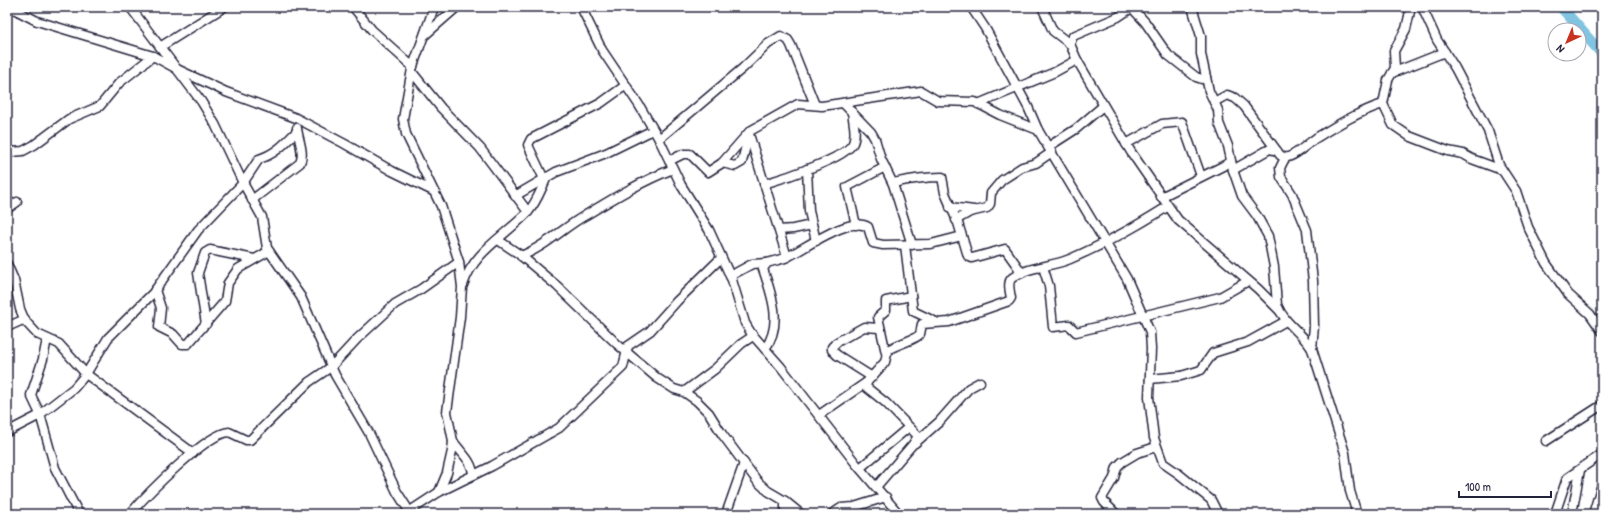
<svg xmlns="http://www.w3.org/2000/svg" width="1609" height="521" font-family="'Patrick Hand',sans-serif">
	<style>
		.lines { fill: none; stroke-linecap: round; stroke-linejoin: round }
		.river { stroke: #80c4e1; stroke-width: 11 }
		.minor-casing { stroke: #22223b; stroke-width: 11 }
		.minor { stroke: #fff; stroke-width: 8 }
	</style>
	<rect width="100%" height="100%" fill="#fff"/>
	<filter id="ink" filterUnits="userSpaceOnUse"><feTurbulence type="fractalNoise" baseFrequency=".025" numOctaves="2"/><feDisplacementMap in="SourceGraphic" scale="8" xChannelSelector="R" yChannelSelector="G"/><feConvolveMatrix kernelMatrix="1 2 1 2 8 2 1 2 1" color-interpolation-filters="sRGB"/></filter>
	<g filter="url(#ink)">
		<g class="lines">
			<path class="river" d="M1561,7L1602,54"/>
			<defs>
				<g id="minor">
					<path d="M10,7L37,21L153,56L177,69L226,92L296,118L345,144L392,171L435,192"/>
					<path d="M130,7L201,101L215,124L243,183L262,217L267,248L301,297L335,375L369,433L397,492L411,514"/>
					<path d="M353,7L372,30L413,67"/>
					<path d="M434,7L412,69L403,119L406,134L441,206L459,262L462,287L460,317L447,412L453,441L452,451L447,473L439,492"/>
					<path d="M581,7L602,50L639,105L659,139L681,185L709,230L732,280L745,323L751,333L781,367L857,465L899,514"/>
					<path d="M971,7L985,28L1028,107L1038,130L1127,279L1143,316L1150,332L1151,349L1149,397L1154,438L1163,463L1179,474L1211,500L1218,514"/>
					<path d="M1042,7L1053,31L1070,44"/>
					<path d="M1133,7L1118,17L1073,36L1070,44L1077,60L1131,152L1178,220L1258,289L1279,310"/>
					<path d="M1192,7L1201,36V54L1209,91L1218,110L1219,123L1228,146L1233,170L1242,196L1257,216L1268,236L1274,267L1277,305C1285,325 1303,333 1312,349L1345,453L1350,491L1357,514"/>
					<path d="M1411,7L1406,29L1394,51L1395,68L1388,80L1383,104L1393,125L1409,136L1448,151L1463,154L1472,159L1502,170"/>
					<path d="M1422,7L1437,40L1455,68L1488,131L1499,165L1516,191L1528,227L1546,263L1568,294L1590,314L1602,331"/>
					<path d="M1132,8L1145,22L1168,55L1196,77L1202,79L1206,77"/>
					<path d="M425,35L457,7"/>
					<path d="M160,47L224,7"/>
					<path d="M412,72L441,108L480,148L528,212"/>
					<path d="M1392,73L1445,52"/>
					<path d="M1214,102L1227,95L1235,98L1244,106L1280,155L1285,158C1296,156 1307,144 1316,138C1337,125 1360,111 1383,104"/>
					<path d="M843,103L871,132L875,139L881,159L893,184L912,245"/>
					<path d="M978,104L1055,72L1077,60"/>
					<path d="M749,134L787,257"/>
					<path d="M659,139L743,68L768,44L781,36L788,40L791,45L815,105"/>
					<path d="M1126,144L1162,124L1182,122L1201,176"/>
					<path d="M1048,147L1076,129L1103,106"/>
					<path d="M7,148L12,152L23,151L34,145L69,119L100,106L119,83L153,56"/>
					<path d="M1285,158L1280,168L1281,177L1292,194L1307,230L1313,281L1314,326L1312,349"/>
					<path d="M669,161L683,154H690L708,172L722,163L750,131L798,104L822,106L921,91L938,101L975,102L1000,115L1038,130"/>
					<path d="M722,163L735,166L742,162L749,133"/>
					<path d="M807,169L809,211L816,241"/>
					<path d="M1233,170L1266,151L1270,149L1277,151"/>
					<path d="M544,179L528,145L531,139L601,103L626,85"/>
					<path d="M893,183C911,179 924,177 942,177L945,193L958,223L968,256L972,258L1005,249L1022,273"/>
					<path d="M764,184C781,179 847,158 853,143C857,134 853,122 852,112"/>
					<path d="M515,196L556,172L606,153L653,130"/>
					<path d="M1161,197L1231,162"/>
					<path d="M252,200L300,163C305,153 298,139 297,128"/>
					<path d="M950,207L974,210"/>
					<path d="M7,209L17,202"/>
					<path d="M956,220L970,212L987,208L990,204L991,193L1002,180L1022,167L1036,163L1052,152"/>
					<path d="M856,225L847,187L885,167"/>
					<path d="M779,230L793,229L812,225"/>
					<path d="M498,240L519,254L557,286L617,344L657,378L674,389L684,392L697,401L709,413L722,434L758,482L768,491L785,501L801,514"/>
					<path d="M905,245L913,311L936,322"/>
					<path d="M521,256C545,247 564,227 586,215C614,198 642,181 673,169"/>
					<path d="M7,264L14,280L20,309L25,321L37,334L59,344L86,374L193,453"/>
					<path d="M1043,267L1049,286L1053,327L1069,325L1076,332L1220,297L1248,281"/>
					<path d="M730,276L752,264L767,263"/>
					<path d="M463,285C474,251 504,237 528,212C537,202 541,189 547,177"/>
					<path d="M155,290L161,308L159,327L173,334L182,344H188L225,301L228,283L238,269L269,251"/>
					<path d="M206,324L198,273L205,253L210,250L254,259"/>
					<path d="M7,327L25,319"/>
					<path d="M47,339L43,359L31,395L40,414L55,468L79,514"/>
					<path d="M765,349C783,324 772,296 763,269L767,263C773,261 779,260 785,258C803,250 849,215 868,227L873,243L883,245L931,244L962,236"/>
					<path d="M886,353L878,317L886,310V301L911,296"/>
					<path d="M872,377L837,355L832,350V347L837,342L864,327L879,328"/>
					<path d="M1150,379L1181,376L1201,370L1213,353L1248,342L1286,321"/>
					<path d="M684,392L715,369L741,344L753,336"/>
					<path d="M819,415L867,382"/>
					<path d="M7,432L38,416L74,388L86,374L108,338L153,293L198,230L243,183L259,159C276,154 285,143 297,131"/>
					<path d="M453,441C460,452 473,461 473,475"/>
					<path d="M1546,441L1602,405"/>
					<path d="M915,443L939,422L969,388L980,382"/>
					<path d="M860,468L909,427"/>
					<path d="M876,487L913,444L918,436L886,403L866,387L867,382L885,362L888,350C895,345 917,339 920,334C921,331 921,327 922,324L949,322L1009,301L1011,298C1010,292 1007,282 1012,278C1028,266 1052,267 1070,259C1103,245 1137,226 1167,207"/>
					<path d="M785,501V509L789,514"/>
					<path d="M410,511L439,492L492,466L559,428L623,367L628,346L650,331L677,301L721,258"/>
					<path d="M130,514C146,495 207,433 229,432L246,440H250L309,382L331,367L357,339L395,304L421,289L459,262"/>
					<path d="M726,514L744,463"/>
					<path d="M832,514L841,508L854,507L886,497"/>
					<path d="M1116,514L1104,502L1102,498L1114,478L1117,467L1122,462L1137,453L1156,447"/>
					<path d="M1555,514L1567,478L1602,454"/>
					<path d="M1572,514L1580,470"/>
					<path d="M1593,514L1602,484"/>
				</g>
			</defs>
			<use href="#minor" class="minor-casing"/>
			<use href="#minor" class="minor"/>
		</g>
	</g>
	<rect width="1609" height="521" fill="none" stroke="#fff" stroke-width="24"/>
	<rect x="12" y="12" width="1585" height="497" fill="none" stroke="#22223b" stroke-width="1.5" filter="url(#ink)"/>
	<g transform="translate(1567 42) rotate(224)"><circle r="19" fill="#ffffff" stroke="#a7a7b1"/>
	<path d="M0-3L7 15L0 10L-7 15Z" fill="#c8321e"/>
	<text y="-6" font-size="11" font-weight="bold" text-anchor="middle" fill="#22223b">N</text>
	</g>
	<path d="M1459 491v6h92v-6" fill="none" stroke="#22223b" stroke-width="2"/>
	<text x="1465" y="491" font-size="12" fill="#22223b" stroke="#ffffff" stroke-width="3" paint-order="stroke">100 m</text>
</svg>
